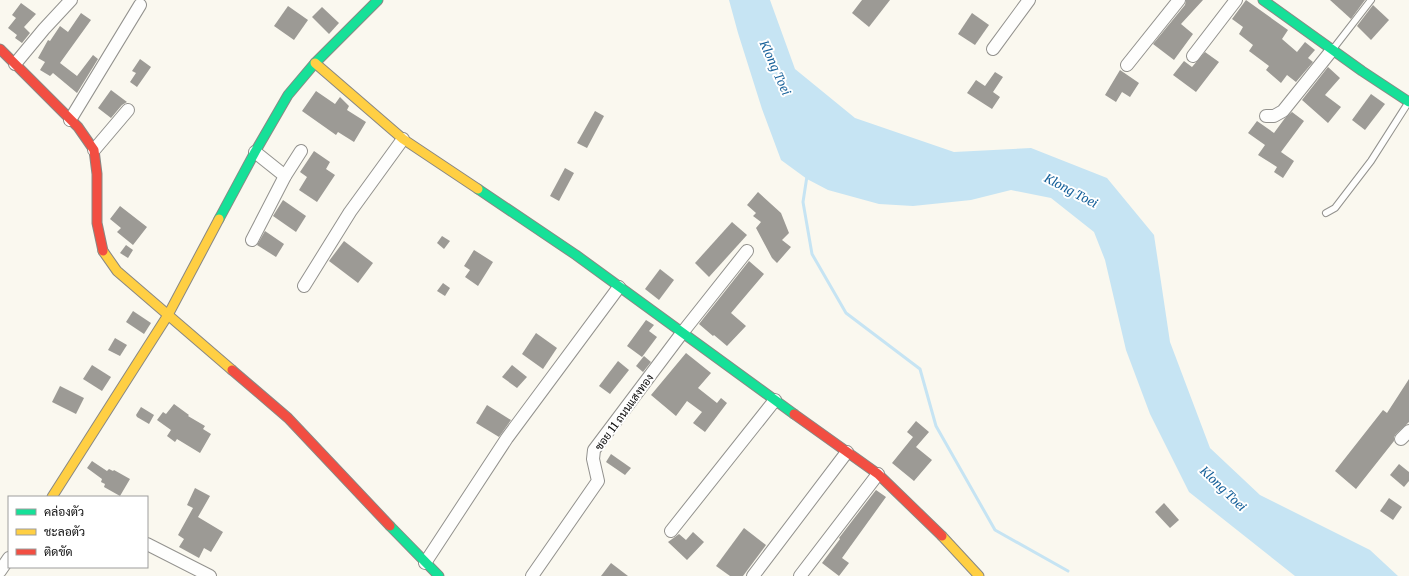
<svg xmlns="http://www.w3.org/2000/svg" width="1409" height="576" font-family="Merriweather,Sarabun,serif">
	<style>
		.water { fill: #c6e4f3 }
		.lines { fill: none; stroke-linecap: round; stroke-linejoin: round }
		.stream { stroke: #c6e4f3; stroke-width: 3 }
		.building { fill: #9c9a95 }
		.lane-casing { stroke: #93928e; stroke-width: 8 }
		.street-casing { stroke: #93928e; stroke-width: 14 }
		.fast-casing { stroke: #898884; stroke-width: 11 }
		.slow-casing { stroke: #898884; stroke-width: 11 }
		.jam-casing { stroke: #898884; stroke-width: 11 }
		.lane { stroke: #fefefd; stroke-width: 6 }
		.street { stroke: #fefefd; stroke-width: 12 }
		.fast { stroke: #16e098; stroke-width: 9 }
		.slow { stroke: #ffcf43; stroke-width: 9 }
		.jam { stroke: #f24e42; stroke-width: 9 }
		.labels { text-anchor: middle; stroke-width: 4; stroke-linejoin: round; paint-order: stroke }
		.street-label { font-size: 11px; fill: #0b0b0b; stroke: #fff }
		.water-label { font-size: 12px; font-style: italic; fill: #17619a; stroke: #fff }
	</style>
	<rect width="100%" height="100%" fill="#faf8ef"/>
	<path class="water" d="M729,0H770L795,69L855,118L954,152L1031,148L1107,178L1154,235L1170,342L1210,448L1260,495L1370,550L1398,576H1295L1189,492L1150,414L1126,350L1105,260L1094,232L1051,198L1011,190L971,200L913,206L879,204L828,190L807,179L781,160L762,109L738,33Z"/>
	<g class="lines">
		<path class="stream" d="M807,176L803,202L812,254L846,313L920,369L936,426L995,530L1068,571"/>
	</g>
	<g class="building">
		<path d="M862,0H890L869,27L852,13Z"/>
		<path d="M1186,0H1203L1181,24L1193,34L1174,60L1153,44L1185,5Z"/>
		<path d="M1246,0L1288,30L1282,39L1297,52L1305,42L1315,50L1308,58L1313,62L1296,82L1287,75L1281,83L1266,70L1269,66L1249,51L1253,45L1239,34L1243,27L1232,19Z"/>
		<path d="M1330,0H1365L1351,19Z"/>
		<path d="M21,3L36,14L24,27L30,33L22,43L15,38L17,35L8,28L16,18L12,15Z"/>
		<path d="M1373,5L1389,20L1371,40L1357,26Z"/>
		<path d="M288,6L308,20L294,40L274,26Z"/>
		<path d="M322,7L339,23L329,34L312,17Z"/>
		<path d="M81,13L91,20L60,63L77,76L93,55L98,59L77,93L53,73L50,76L40,70L45,62L38,58L48,40L50,41L60,26L68,32Z"/>
		<path d="M972,13L989,25L975,45L958,34Z"/>
		<path d="M1205,52L1219,62L1196,92L1173,75L1184,61L1192,67Z"/>
		<path d="M140,59L151,67L137,87L130,82L136,73L132,71Z"/>
		<path d="M1328,67L1340,78L1325,95L1341,107L1328,123L1302,100Z"/>
		<path d="M1120,70L1139,83L1130,97L1122,92L1116,102L1105,95Z"/>
		<path d="M995,72L1003,77L993,92L1000,97L992,109L967,93L976,80L985,86Z"/>
		<path d="M111,90L127,102L122,105L111,118L98,108Z"/>
		<path d="M316,91L335,104L340,97L349,106L347,110L366,122L354,142L338,132L336,135L302,111Z"/>
		<path d="M1371,94L1385,104L1365,130L1352,120Z"/>
		<path d="M595,111L604,116L587,148L577,143Z"/>
		<path d="M1292,112L1304,121L1281,152L1294,161L1283,178L1274,172L1277,167L1258,155L1265,145L1248,133L1257,121L1274,133L1285,118Z"/>
		<path d="M314,151L330,162L326,169L335,175L317,202L299,190L307,177L300,172Z"/>
		<path d="M565,168L574,173L559,201L550,196Z"/>
		<path d="M758,192L781,213L789,233L782,240L791,247L777,263L772,258L756,228L761,222L753,216L756,213L747,205Z"/>
		<path d="M283,200L306,216L296,232L273,216Z"/>
		<path d="M120,206L147,227L133,245L117,232L121,228L110,219Z"/>
		<path d="M732,222L747,235L709,277L695,263Z"/>
		<path d="M265,231L284,244L276,257L257,245Z"/>
		<path d="M442,236L450,241L444,249L437,243Z"/>
		<path d="M344,241L373,263L358,283L329,261Z"/>
		<path d="M126,245L133,250L128,258L120,253Z"/>
		<path d="M474,250L493,262L478,286L465,277L470,270L464,266Z"/>
		<path d="M749,261L764,274L731,313L746,326L727,346L714,335L713,336L699,324Z"/>
		<path d="M660,269L674,280L659,300L645,289Z"/>
		<path d="M443,283L450,288L445,296L437,291Z"/>
		<path d="M133,311L151,323L144,334L126,322Z"/>
		<path d="M646,320L654,325L649,331L657,337L642,357L627,346Z"/>
		<path d="M536,333L557,348L543,369L522,354Z"/>
		<path d="M115,338L127,345L120,356L108,350Z"/>
		<path d="M686,353L711,373L698,388L717,403L721,398L727,403L705,432L693,423L702,412L687,401L676,416L651,395Z"/>
		<path d="M644,356L651,362L643,372L636,366Z"/>
		<path d="M618,361L629,370L610,394L599,386Z"/>
		<path d="M92,365L111,377L102,391L83,379Z"/>
		<path d="M512,365L527,377L517,388L502,377Z"/>
		<path d="M1409,379V422L1396,434L1394,437V441L1356,489L1335,471L1383,410L1387,413Z"/>
		<path d="M60,386L84,398L76,414L52,402Z"/>
		<path d="M174,404L189,415L188,416L205,426L203,429L211,434L200,453L177,439L175,442L167,436L171,430L157,420L163,412L166,414Z"/>
		<path d="M487,405L511,420L499,437L476,423Z"/>
		<path d="M141,407L154,415L149,424L137,417L136,415Z"/>
		<path d="M916,421L929,432L916,447L932,460L914,481L892,463L913,437L907,432Z"/>
		<path d="M611,454L631,468L625,475L606,462Z"/>
		<path d="M92,461L107,471L109,469L113,471L114,470L130,479L120,496L104,487L105,484L101,482L102,479L87,468Z"/>
		<path d="M1399,464L1409,472V481L1404,487L1390,475Z"/>
		<path d="M195,488L210,496L198,517L223,532L211,552L204,548L199,558L179,547L184,539L178,535L193,508L187,505Z"/>
		<path d="M876,490L886,497L842,558L849,563L839,576L822,563L840,539L839,538Z"/>
		<path d="M1389,498L1402,507L1393,520L1380,511Z"/>
		<path d="M1164,503L1179,520L1170,528L1155,512Z"/>
		<path d="M744,528L766,545L743,576H730L716,566Z"/>
		<path d="M693,532L704,542L687,560L668,542L679,534L686,540Z"/>
		<path d="M611,563L628,576H601Z"/>
	</g>
	<g class="lines">
		<defs>
			<g id="lane">
				<path d="M1333,49L1371,0"/>
				<path d="M1326,213L1335,208L1371,161L1408,103"/>
			</g>
			<g id="street">
				<path d="M993,49L1029,0"/>
				<path d="M1193,56L1236,0"/>
				<path d="M15,64L44,29L71,0"/>
				<path d="M1127,65L1179,0"/>
				<path d="M1266,116H1274L1283,111L1332,50"/>
				<path d="M70,120L140,5"/>
				<path d="M94,150L128,110"/>
				<path d="M255,152L285,176"/>
				<path d="M252,240L285,176L301,151"/>
				<path d="M304,286L350,212L403,139"/>
				<path d="M1401,439L1409,431"/>
				<path d="M671,531L775,400"/>
				<path d="M147,544L210,576"/>
				<path d="M425,563L507,438L619,287"/>
				<path d="M0,571L9,558"/>
				<path d="M532,576L598,481L593,459L594,450L682,333L747,251"/>
				<path d="M753,576L847,452"/>
				<path d="M800,576L878,474"/>
			</g>
			<g id="fast">
				<path d="M1263,0L1362,71L1409,102"/>
				<path d="M478,189L576,255L794,414"/>
				<path d="M219,219L255,152L288,95L315,63L378,0"/>
				<path d="M390,526L439,576"/>
			</g>
			<g id="slow">
				<path d="M315,63L403,139L478,189"/>
				<path d="M103,251L117,271L232,370"/>
				<path d="M52,497L168,315L219,219"/>
				<path d="M942,536L979,576"/>
			</g>
			<g id="jam">
				<path d="M0,49L78,127L94,150L97,174V223L103,251"/>
				<path d="M232,370L288,418L390,526"/>
				<path d="M794,414L878,474L942,536"/>
			</g>
		</defs>
		<use href="#lane" class="lane-casing"/>
		<use href="#street" class="street-casing"/>
		<use href="#fast" class="fast-casing"/>
		<use href="#slow" class="slow-casing"/>
		<use href="#jam" class="jam-casing"/>
		<use href="#lane" class="lane"/>
		<use href="#street" class="street"/>
		<use href="#fast" class="fast"/>
		<use href="#slow" class="slow"/>
		<use href="#jam" class="jam"/>
	</g>
	<g class="labels">
		<g class="street-label">
			<text transform="translate(624 412) rotate(-54)" y="4">ซอย 11 ถนนแสงทอง</text>
		</g>
		<g class="water-label">
			<text transform="translate(775 68) rotate(66)" y="4">Klong Toei</text>
			<text transform="translate(1071 191) rotate(28)" y="4">Klong Toei</text>
			<text transform="translate(1223 489) rotate(44)" y="4">Klong Toei</text>
		</g>
	</g>
	<rect x="8" y="496" width="140" height="72" fill="#ffffff" stroke="#9d9d9d"/>
	<rect x="16" y="509" width="20" height="6" fill="#16e098" stroke="#9d9d9d"/>
	<text x="44" y="516" font-size="12" fill="#0b0b0b">คล่องตัว</text>
	<rect x="16" y="529" width="20" height="6" fill="#ffcf43" stroke="#9d9d9d"/>
	<text x="44" y="536" font-size="12" fill="#0b0b0b">ชะลอตัว</text>
	<rect x="16" y="549" width="20" height="6" fill="#f24e42" stroke="#9d9d9d"/>
	<text x="44" y="556" font-size="12" fill="#0b0b0b">ติดขัด</text>
</svg>
